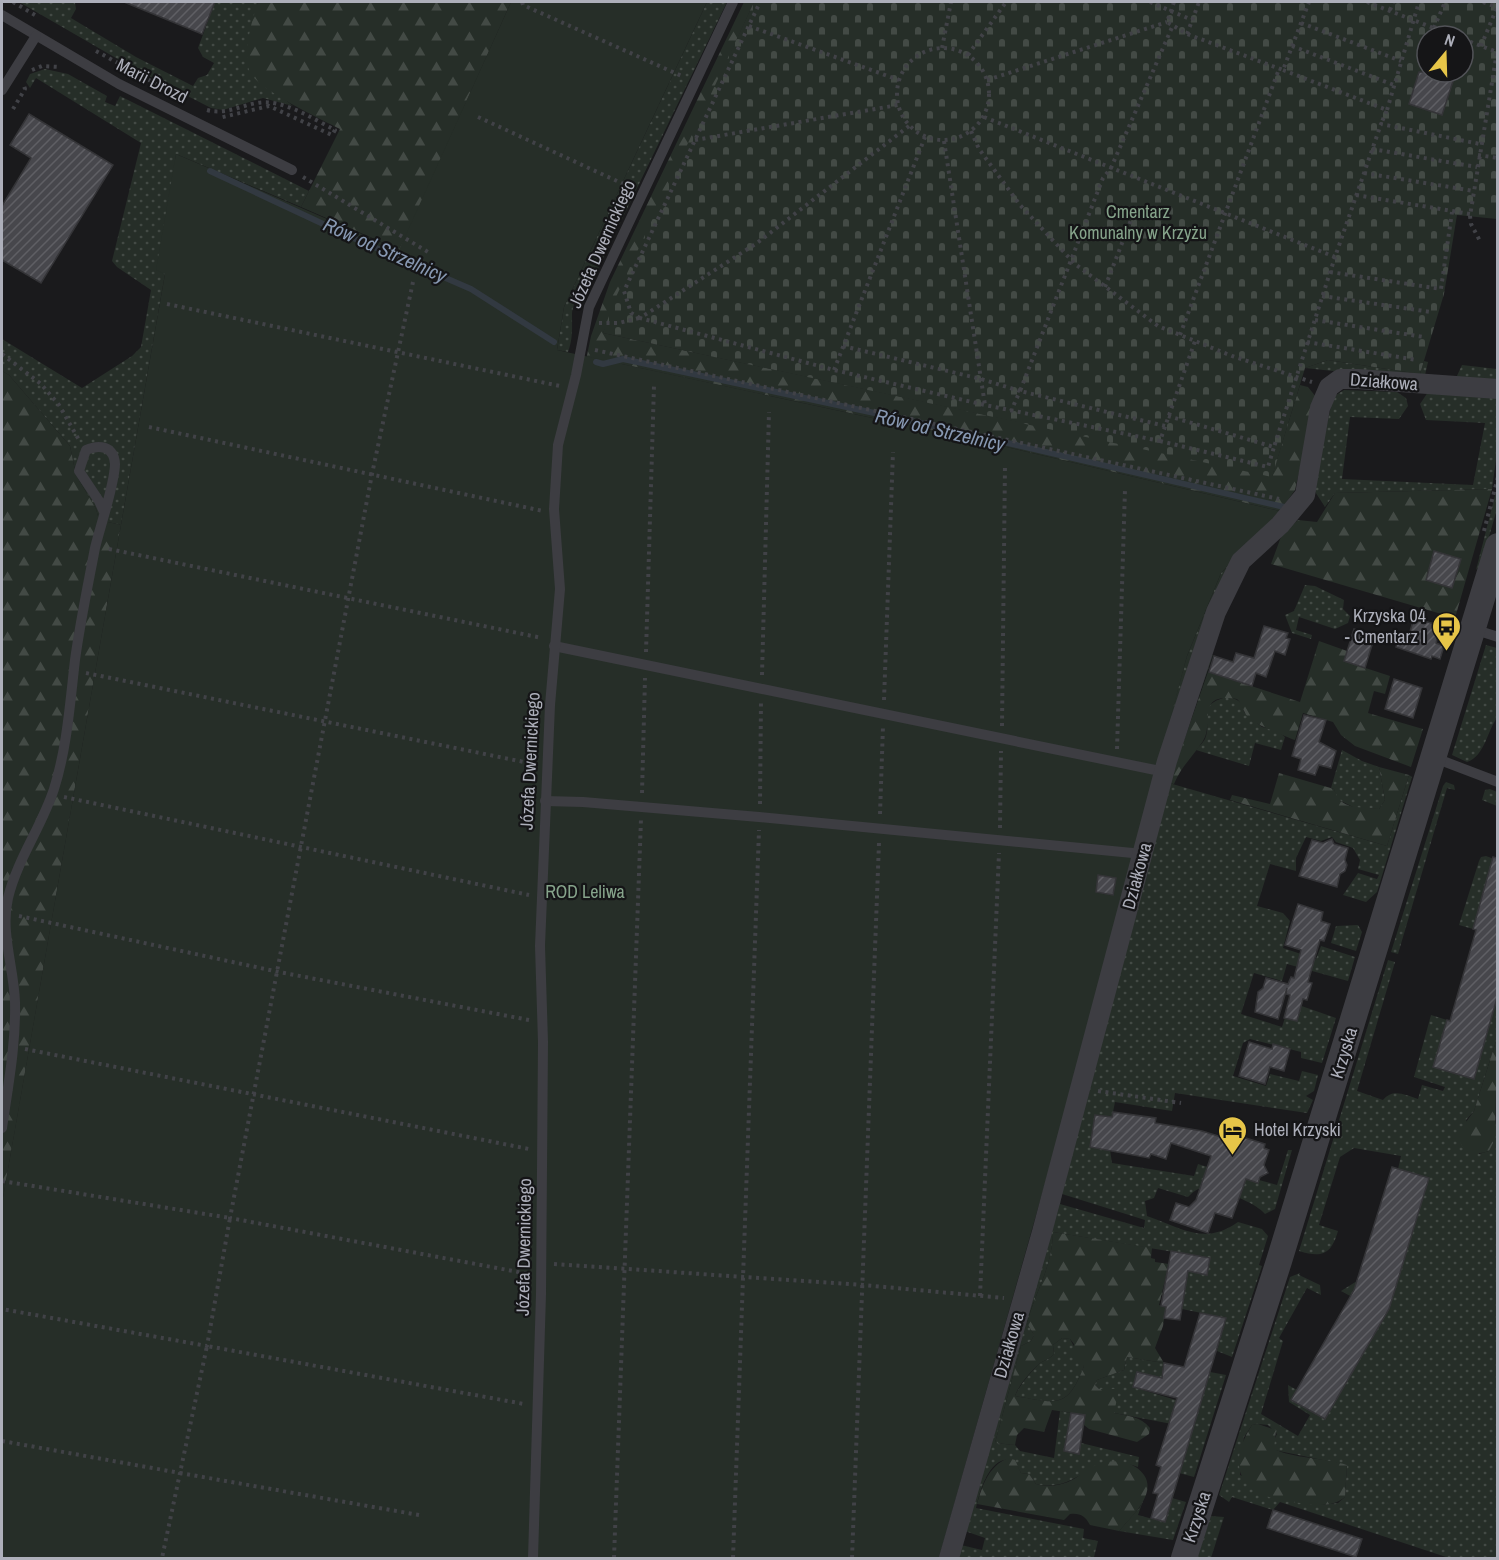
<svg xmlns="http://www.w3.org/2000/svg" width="1499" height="1560" font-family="'Archivo Narrow',sans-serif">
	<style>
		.grass { fill: url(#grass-dots); fill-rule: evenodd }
		.forest { fill: url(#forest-firs); fill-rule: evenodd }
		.cemetery { fill: url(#cemetery-stones); fill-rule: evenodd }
		.garden { fill: #262e28 }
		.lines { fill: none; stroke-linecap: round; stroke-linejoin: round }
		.stream { stroke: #323941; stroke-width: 6 }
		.building { fill: url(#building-hatch); stroke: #343437; stroke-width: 1.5 }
		.path { stroke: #414247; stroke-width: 4; stroke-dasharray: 3 4.5; stroke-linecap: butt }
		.service { stroke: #3d3d42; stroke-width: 10 }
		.minor { stroke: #3d3d42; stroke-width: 20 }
		.tertiary { stroke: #3d3d42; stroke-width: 26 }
		.labels { text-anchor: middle; stroke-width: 4.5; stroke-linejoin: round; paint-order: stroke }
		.street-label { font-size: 18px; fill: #adafba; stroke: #151517 }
		.park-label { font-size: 18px; fill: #86a48b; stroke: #151517 }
		.poi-label { font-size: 18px; fill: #adafba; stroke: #151517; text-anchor: end }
		.water-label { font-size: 20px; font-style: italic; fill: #8798b2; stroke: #151517 }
	</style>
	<defs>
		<pattern id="grass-dots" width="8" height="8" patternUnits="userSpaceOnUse" patternTransform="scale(1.5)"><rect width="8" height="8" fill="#262e28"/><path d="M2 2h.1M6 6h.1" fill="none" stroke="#434a45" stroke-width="1.8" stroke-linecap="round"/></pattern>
		<pattern id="forest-firs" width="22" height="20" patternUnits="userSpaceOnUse" patternTransform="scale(1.5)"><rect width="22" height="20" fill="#262e28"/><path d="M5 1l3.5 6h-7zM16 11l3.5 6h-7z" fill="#434a45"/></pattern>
		<pattern id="cemetery-stones" width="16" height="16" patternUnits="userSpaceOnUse" patternTransform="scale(1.5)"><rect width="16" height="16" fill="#262e28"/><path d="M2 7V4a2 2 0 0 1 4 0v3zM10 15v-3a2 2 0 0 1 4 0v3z" fill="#434a45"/></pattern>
		<pattern id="building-hatch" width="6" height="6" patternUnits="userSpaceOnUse" patternTransform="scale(1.5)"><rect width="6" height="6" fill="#47474c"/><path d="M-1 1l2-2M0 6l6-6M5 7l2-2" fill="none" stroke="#5f5f64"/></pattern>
	</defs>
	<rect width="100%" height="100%" fill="#1a1a1c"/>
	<g class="grass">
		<path d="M19,2L75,3L76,9L71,18L136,57L193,86L198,78L207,75L214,63L203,57L198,48L215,2H258L257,6L278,94L293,106L263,98L223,110L211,108L135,69Z"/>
		<path d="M707,2H727L596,273C587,285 573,298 572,314C572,329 573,338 568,352L557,350L564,307Z"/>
		<path d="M45,69L68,74L107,96L105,102L115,106L120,96L309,191L301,207L176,154L165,274L121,525L99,520L96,509L76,475L70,446L9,375L2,371V339L82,388L132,356L141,347L151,290L117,267L112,261L141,143L36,78L30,88L26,82L30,74Z"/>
		<path d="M1328,360L1420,374L1424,361L1428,362L1425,375L1417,380L1305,368Z"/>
		<path d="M1462,365L1497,369V384L1456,378Z"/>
		<path d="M1344,390L1397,392L1406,398L1408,406L1399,419L1350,417L1342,479L1473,485L1485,423L1426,420L1420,404L1428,392L1497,397V452L1492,489L1335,493L1325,507L1312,487L1332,402L1336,395Z"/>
		<path d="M1497,488V509L1481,564L1476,570Z"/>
		<path d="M1241,552L1158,760L1187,656L1221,573Z"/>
		<path d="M1305,585L1315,586L1344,600L1343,609L1350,616L1348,623L1335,629L1299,617L1296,630L1312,635L1311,639L1292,633L1285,615L1294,611Z"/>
		<path d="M1486,645L1497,648V718C1487,731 1485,756 1467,762L1452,755Z"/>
		<path d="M1213,655L1169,783L1387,846L1409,775L1412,777L1377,892L1366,902L1343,895L1358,873L1377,879L1379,875L1358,869L1360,860L1353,848L1336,842L1332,837L1321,841L1306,837L1296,858V871L1270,864L1257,906L1283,913L1290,921L1283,948L1316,959L1321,946L1355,957L1348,981L1287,964L1282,981L1254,973L1241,1014L1282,1027L1290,1002L1336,1018L1322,1063L1301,1058V1052L1250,1039L1243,1043L1233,1076L1266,1086L1270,1074L1299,1081L1302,1071L1318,1075L1314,1091L1306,1096L1313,1100L1307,1113L1175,1093L1172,1111L1115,1102L1112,1117L1095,1115L1090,1147L1110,1150L1112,1163L1194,1176L1198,1164L1258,1183L1259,1180L1277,1185L1288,1150H1292L1275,1209L1265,1214C1257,1203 1218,1188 1204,1188C1197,1188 1193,1192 1188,1197L1158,1188L1154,1198L1145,1201L1147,1216C1182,1228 1204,1246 1238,1222L1262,1229L1268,1236L1259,1265L1262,1266L1232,1357L1217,1351L1226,1318L1182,1309L1183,1299L1161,1295L1165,1289L1168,1268L1207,1274L1210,1258L1053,1232C1052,1269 1036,1289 1027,1323L1034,1335L1031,1341L1021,1346L995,1443L1015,1445L1020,1451L1054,1458L1060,1411L1071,1413L1064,1451L1079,1454L1081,1443L1139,1457L1138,1467C1090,1449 1079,1494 1036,1484L1029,1474L1021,1473L1014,1460C990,1454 980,1490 976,1508L1084,1529L1083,1538L1098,1541L1094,1557L1100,1558H956L961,1545L982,1550L985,1538L965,1531L1081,1111L1089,1093L1096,1054L1167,780L1207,656ZM1062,1194L1145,1220L1144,1228L1060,1204Z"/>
		<path d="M1227,697C1238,699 1242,701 1244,712L1262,727L1276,730L1285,737L1281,750L1255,743L1249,766L1196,750C1198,747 1203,743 1205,739C1213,721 1194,705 1227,697Z"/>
		<path d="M1342,750L1362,761L1379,767L1385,800L1379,809L1355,808L1337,799L1334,789L1331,788Z"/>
		<path d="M1446,782L1454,785L1455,790L1447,788L1398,954L1391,952L1443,786Z"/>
		<path d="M1490,789L1497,792V806L1482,800L1485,790Z"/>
		<path d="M1486,856L1497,860V886L1486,883L1473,929L1459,925L1479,861L1481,857Z"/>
		<path d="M1358,925L1362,932L1356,951L1331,943L1336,926Z"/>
		<path d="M1388,960L1395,962L1357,1091L1383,1100C1393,1088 1405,1095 1418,1099L1422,1085L1443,1091L1445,1087L1414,1077L1431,1015L1447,1020L1434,1067L1474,1079L1497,998V1038L1474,1111L1466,1120L1479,1154L1489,1151C1495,1139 1493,1129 1497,1117V1558H1449L1280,1502L1273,1510L1232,1497L1229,1502L1219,1495L1290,1277L1300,1273L1299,1275L1320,1285L1321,1295L1307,1288L1279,1338L1283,1341L1261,1414L1298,1436L1310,1415L1289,1402L1288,1385L1297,1390L1292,1400L1325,1419L1385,1315L1341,1291L1357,1281L1428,1178L1398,1169L1401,1156L1354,1148L1340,1157L1319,1225L1338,1231C1331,1255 1322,1258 1299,1251ZM1258,1424L1268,1425L1277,1434L1273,1442L1274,1450L1347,1465L1345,1497L1338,1503L1322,1505L1240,1475L1244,1437L1252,1425Z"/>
		<path d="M1062,1338L1070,1339L1084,1366C1067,1410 1057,1403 1015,1396C1019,1386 1030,1373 1038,1365C1043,1360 1049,1360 1054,1354L1053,1345Z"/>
		<path d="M1127,1357L1164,1363L1162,1378L1137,1372L1133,1387L1199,1407L1210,1372L1226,1375L1194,1477L1179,1473L1193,1428L1114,1413L1109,1390L1099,1389L1095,1385L1097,1380L1124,1370Z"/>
		<path d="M1145,1495L1138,1515L1164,1522L1172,1498L1186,1502L1173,1540L1119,1531L1140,1507Z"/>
		<path d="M1211,1516L1224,1517L1211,1558H1197Z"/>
	</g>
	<g class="forest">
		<path d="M258,2H511L400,250L301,207L340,129C321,119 255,89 249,70C243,50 252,20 258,2Z"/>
		<path d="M744,2H754L603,333L1272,476L1300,385L1308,387L1316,397L1295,490L1280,511L998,445L621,364L593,375L585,365L591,336L610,282Z"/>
		<path d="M2,371L9,375L70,446L76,475L96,509L99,520L121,525L2,1204Z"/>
		<path d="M1492,489L1455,618L1271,564L1282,534L1298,520L1317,522L1335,493Z"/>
		<path d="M1319,641L1347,651L1344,661L1390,676L1385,694L1374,691L1368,713L1423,729L1411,767L1355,746L1341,735L1333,722L1303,713L1295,740C1287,737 1255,724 1250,719C1243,713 1243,705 1237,699C1194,692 1215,724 1203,741C1193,756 1181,767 1174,784L1169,783L1208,672L1300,702Z"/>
		<path d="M1379,767L1409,775L1387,846L1230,800L1232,795L1270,804L1279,773L1334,789C1340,811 1360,806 1379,809L1385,800Z"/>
		<path d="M1497,1038L1495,1139L1489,1151C1472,1157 1460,1151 1458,1133L1474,1111Z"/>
		<path d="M1053,1232L1152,1248L1151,1258L1155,1259V1262L1169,1264L1159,1305L1166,1307L1163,1326L1155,1348L1164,1363L1127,1357L1124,1370L1097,1380L1095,1385L1099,1389H1119L1114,1413C1128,1416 1140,1416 1150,1428L1149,1434L1137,1442L1089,1429L1084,1425L1085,1415L1052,1410L1044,1432L1024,1428L1017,1435L1015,1445L995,1443L1021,1346L1031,1341L1034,1335L1027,1323C1036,1290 1052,1268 1053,1232ZM1062,1338L1070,1339L1074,1344L1071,1356L1084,1366C1067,1410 1058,1403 1015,1396C1018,1386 1030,1372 1038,1365C1043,1360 1049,1360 1054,1354L1053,1345Z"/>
		<path d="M1258,1424L1276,1430L1274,1449C1291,1458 1326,1458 1347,1465L1345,1497C1332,1508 1316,1505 1300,1503C1250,1499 1220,1475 1252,1425Z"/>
		<path d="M1008,1458L1015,1460L1021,1473L1029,1474L1036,1484C1047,1487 1058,1486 1068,1482C1078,1478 1084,1471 1092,1467C1107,1458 1133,1459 1144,1475C1157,1494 1131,1517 1119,1531L1090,1525C1085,1516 1081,1513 1070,1514L1064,1520L977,1504C983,1484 988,1467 1008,1458Z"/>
	</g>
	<path class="cemetery" d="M754,2H1497V219L1457,215L1444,294L1420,374L1328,360L1305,368L1272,477L603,333L615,299ZM1427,36H1463V72H1427Z"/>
	<path class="garden" d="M511,2H707L564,307L557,350L998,445L1280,511L1221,573L1187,656L1065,1113L939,1558H2V1203L165,274L156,270L176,154L399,250Z"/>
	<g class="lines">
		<g class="stream">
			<path d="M210,171L351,237L471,289L554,342"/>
			<path d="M596,362L603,364L623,359L921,423L1284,507"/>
		</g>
	</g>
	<g class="building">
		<path d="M124,2H215L202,34Z"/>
		<path d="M1419,72H1456L1442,115L1409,104Z"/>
		<path d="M29,114L113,165L41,283L2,260V206L31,158L10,145Z"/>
		<path d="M1434,551L1461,559L1452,588L1426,580Z"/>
		<path d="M1414,618L1441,626L1436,643L1444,646L1440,659L1432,656L1431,659L1396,647L1400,633L1409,635Z"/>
		<path d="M1264,626L1288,633L1286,638L1290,639L1285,655L1275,651L1266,677L1256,673L1252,686L1209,672L1214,656L1233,662L1236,653L1254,658Z"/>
		<path d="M1354,629L1375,635L1365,668L1344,661Z"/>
		<path d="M1394,679L1422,688L1413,718L1385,709Z"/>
		<path d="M1304,715L1326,720L1319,742L1336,751L1331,768L1319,765L1315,775L1298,770L1301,759L1292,756Z"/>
		<path d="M1332,839L1334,844L1348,848L1345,860L1347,865L1345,871L1340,874L1337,887L1299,876L1312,840L1323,843Z"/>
		<path d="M1493,857L1497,858V998L1474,1079L1433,1067L1447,1020L1450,1021L1476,930L1473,929Z"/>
		<path d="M1098,875L1116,878L1113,895L1096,892Z"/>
		<path d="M1298,904L1323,912L1321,921L1330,924L1324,941L1320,940L1308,982L1312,983L1307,1000L1303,999L1297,1021L1284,1018L1290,995L1286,994L1287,988L1278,1019L1255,1012L1258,992L1263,988L1266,978L1288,984L1291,977L1294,978L1301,950L1285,945Z"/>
		<path d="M1249,1042L1272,1049L1273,1044L1290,1049L1284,1071L1270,1067L1265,1084L1239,1076Z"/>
		<path d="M1113,1112L1156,1118L1155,1123L1202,1131L1231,1140L1233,1134L1265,1144L1264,1148L1269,1150L1264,1165L1268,1173L1260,1177L1258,1183L1246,1179L1232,1218L1215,1213L1208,1233L1170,1220L1176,1203L1189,1207L1196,1200L1211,1156L1171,1143L1166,1159L1151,1154L1149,1158L1090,1147L1095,1115L1112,1117Z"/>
		<path d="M1392,1167L1429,1178L1389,1309L1325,1419L1291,1400L1354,1290Z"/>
		<path d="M1171,1251L1210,1258L1207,1275L1188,1271L1180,1320L1164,1318L1166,1307L1161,1306Z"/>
		<path d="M1200,1313L1226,1318L1165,1522L1151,1518L1158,1494L1153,1493L1161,1467L1156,1465L1177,1398L1133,1387L1137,1372L1162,1378L1164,1363L1184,1367Z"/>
		<path d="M1071,1413L1085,1415L1079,1454L1064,1451Z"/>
		<path d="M1273,1510L1362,1539L1356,1557L1267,1528Z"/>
	</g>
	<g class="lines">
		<g class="path">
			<path d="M13,2L35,15"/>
			<path d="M522,2L523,5L684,77"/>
			<path d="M1150,2L1192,20"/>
			<path d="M1174,2L1167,22L1187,34L1283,70L1309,2"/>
			<path d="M1367,2L1454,36"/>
			<path d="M1483,2L1497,7"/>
			<path d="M1390,10L1393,2"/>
			<path d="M1301,23L1401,61"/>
			<path d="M749,26L899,80"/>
			<path d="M1434,28L1445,2"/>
			<path d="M1187,34L1199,2"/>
			<path d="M1463,39L1497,52L1470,216L1471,224L1480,241"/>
			<path d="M1292,46L1394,85"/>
			<path d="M1481,46L1498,5"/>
			<circle cx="943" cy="94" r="46"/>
			<path d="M942,48L951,2"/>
			<path d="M96,51L158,85"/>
			<path d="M968,55L1006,2"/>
			<path d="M32,70L42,66L60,67"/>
			<path d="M1283,70L1387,110L1381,124"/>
			<path d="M987,80L1167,22"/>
			<path d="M13,109L25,89L23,83"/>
			<path d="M207,110C226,115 239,106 257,103C282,98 313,119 335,130L332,135L269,106L219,118"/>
			<path d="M1387,110L1419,2"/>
			<path d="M478,117L630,187"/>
			<path d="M984,117L1335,257L1381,124L1480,144"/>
			<path d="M909,126L757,243L640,318L834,370L985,405L1160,441L1195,341"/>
			<path d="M971,131L979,149L1020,205L1075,264L1158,326L1232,356L1312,382"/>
			<path d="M695,140L898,105"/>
			<path d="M944,141L985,405"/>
			<path d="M1372,149L1477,167"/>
			<path d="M1478,155L1498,158"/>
			<path d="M1364,173L1474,191"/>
			<path d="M303,177L428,252"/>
			<path d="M1356,195L1470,214"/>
			<path d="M1330,272L1441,289L1452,212"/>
			<path d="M413,282L372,474L230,1218L529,1274"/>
			<path d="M1105,287L1133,215"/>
			<path d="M1322,296L1431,312"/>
			<path d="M167,304L560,386"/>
			<path d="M640,318L631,313L624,291L760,2"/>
			<path d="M1315,320L1424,337"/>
			<path d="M599,323H619L639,318"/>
			<path d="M1180,335L1279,69"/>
			<path d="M1307,342L1417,360"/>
			<path d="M843,346L981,379L1020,391L1011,411"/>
			<path d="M595,350L1279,499"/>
			<path d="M2,354L41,384L59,405L79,440"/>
			<path d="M834,370L925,137"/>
			<path d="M1168,416L1274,447L1335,257"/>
			<path d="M1165,426L1020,391L1103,178L1111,168L1173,25"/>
			<path d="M149,427L543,511"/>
			<path d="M1160,441L1268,467L1274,447"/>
			<path d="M1484,531L1498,477"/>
			<path d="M109,549L542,638"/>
			<path d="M646,652L654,385"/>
			<path d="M86,673L534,764"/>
			<path d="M762,675L769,412"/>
			<path d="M884,700L893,452"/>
			<path d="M1002,726L1005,465"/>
			<path d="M1117,749L1125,489"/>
			<path d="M642,793L645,678"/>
			<path d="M64,797L529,895"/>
			<path d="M760,804L761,701"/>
			<path d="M880,814L883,726"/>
			<path d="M1000,828L1001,751"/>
			<path d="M19,916L279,972L529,1020"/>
			<path d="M25,1049L529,1149"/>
			<path d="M1098,1091L1181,1103"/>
			<path d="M2,1181L230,1218L207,1346L2,1309"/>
			<path d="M554,1264L863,1285L1004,1298"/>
			<path d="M980,1296L999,853"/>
			<path d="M2,1441L180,1473L162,1558"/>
			<path d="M419,1515L180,1473L207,1346L524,1404"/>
			<path d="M614,1558L641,819"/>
			<path d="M733,1558L759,830"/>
			<path d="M852,1558L879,843"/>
		</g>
		<g class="service">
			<path d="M2,15L119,84L292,170"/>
			<path d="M2,90L36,36"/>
			<path d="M1473,629L1498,637"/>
			<path d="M554,646L1165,772"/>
			<path d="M1435,758L1498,782"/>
			<path d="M545,801L583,802L759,817L1143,854"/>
			<path d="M2,1128C8,1086 16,1045 15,1002C14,968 0,932 8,898C17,860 42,826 54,789C67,748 70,703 75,660C80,623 88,585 95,548C100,527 115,483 115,464C114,446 99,444 86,450L79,471L99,501L104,512"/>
			<path d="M533,1558L541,1294L543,1042L540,946L550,705L560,589L554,509L558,445L576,375L589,307L733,2"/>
		</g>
		<path class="minor" d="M949,1558L1042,1232L1167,761L1216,612L1241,561L1280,525L1305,495L1320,408L1329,387L1340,379H1358L1498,389"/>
		<path class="tertiary" d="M1184,1558L1279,1261L1498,546"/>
	</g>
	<defs>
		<symbol id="bus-pin" viewBox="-11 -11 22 30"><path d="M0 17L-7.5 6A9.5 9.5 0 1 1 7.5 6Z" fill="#e6c548" stroke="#151517"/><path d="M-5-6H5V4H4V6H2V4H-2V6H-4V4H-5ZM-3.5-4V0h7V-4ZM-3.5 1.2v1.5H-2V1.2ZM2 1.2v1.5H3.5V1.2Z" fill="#111"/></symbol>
		<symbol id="hotel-pin" viewBox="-11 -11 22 30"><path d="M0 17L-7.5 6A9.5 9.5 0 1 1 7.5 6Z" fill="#e6c548" stroke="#151517"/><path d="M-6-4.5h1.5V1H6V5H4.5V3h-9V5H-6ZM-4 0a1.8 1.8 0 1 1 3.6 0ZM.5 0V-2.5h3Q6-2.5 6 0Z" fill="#111"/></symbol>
	</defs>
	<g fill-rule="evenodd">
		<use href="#bus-pin" x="1430" y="610" width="33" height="45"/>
		<use href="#hotel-pin" x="1216" y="1114" width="33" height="45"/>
	</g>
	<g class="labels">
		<g class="street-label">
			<text transform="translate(152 81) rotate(27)" y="6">Marii Drozd</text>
			<text transform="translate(602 244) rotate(-66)" y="6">Józefa Dwernickiego</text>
			<text transform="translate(1384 382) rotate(4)" y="6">Działkowa</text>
			<text transform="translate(530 761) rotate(-87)" y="6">Józefa Dwernickiego</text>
			<text transform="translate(1137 876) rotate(-75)" y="6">Działkowa</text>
			<text transform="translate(1344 1053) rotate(-73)" y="6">Krzyska</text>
			<text transform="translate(524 1247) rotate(-89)" y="6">Józefa Dwernickiego</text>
			<text transform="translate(1009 1345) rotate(-74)" y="6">Działkowa</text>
			<text transform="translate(1197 1517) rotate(-72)" y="6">Krzyska</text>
		</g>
		<g class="park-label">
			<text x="1138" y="218">Cmentarz<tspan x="1138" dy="21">Komunalny w Krzyżu</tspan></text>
			<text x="585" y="898">ROD Leliwa</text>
		</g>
		<g class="poi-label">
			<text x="1426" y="622">Krzyska 04<tspan x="1426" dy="21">- Cmentarz I</tspan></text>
			<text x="1254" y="1136" text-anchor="start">Hotel Krzyski</text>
		</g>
		<g class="water-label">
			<text transform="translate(385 250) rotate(24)" y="7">Rów od Strzelnicy</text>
			<text transform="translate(940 430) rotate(13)" y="7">Rów od Strzelnicy</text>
		</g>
	</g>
	<rect width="1499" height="1560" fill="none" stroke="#adafba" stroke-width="6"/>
	<g transform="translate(1445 54) rotate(19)"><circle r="28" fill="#151517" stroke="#525358" stroke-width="1.5"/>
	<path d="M0-4.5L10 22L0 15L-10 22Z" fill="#e6c548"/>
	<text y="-9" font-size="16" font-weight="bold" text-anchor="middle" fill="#adafba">N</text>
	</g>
</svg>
